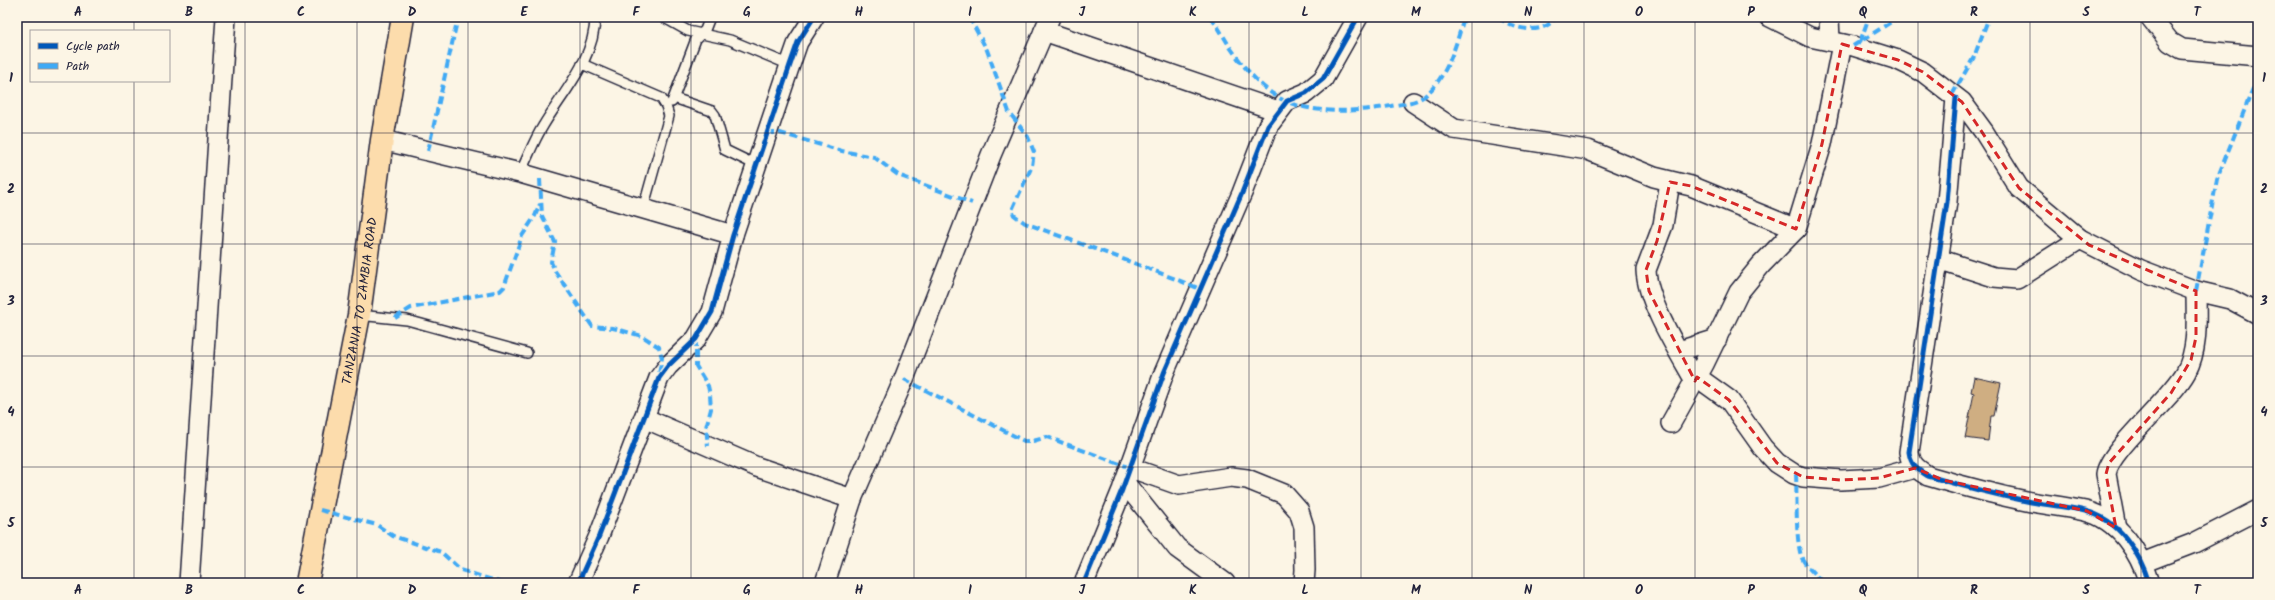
<svg xmlns="http://www.w3.org/2000/svg" width="2275" height="600" font-family="Kalam,sans-serif">
	<style>
		.building { fill: #cfae82; stroke: #22223b }
		.lines { fill: none; stroke-linecap: round; stroke-linejoin: round }
		.lane-casing { stroke: #22223b; stroke-width: 12 }
		.street-casing { stroke: #22223b; stroke-width: 22 }
		.highway-casing { stroke: #22223b; stroke-width: 25 }
		.lane { stroke: #fcf5e5; stroke-width: 9 }
		.street { stroke: #fcf5e5; stroke-width: 19 }
		.highway { stroke: #fcdcac; stroke-width: 22 }
		.quiet { stroke: #3fa9f5; stroke-width: 4; stroke-dasharray: 8 4; stroke-linecap: butt }
		.cycleway-casing { stroke: #fcf5e5; stroke-width: 8 }
		.cycleway { stroke: #0057b8; stroke-width: 5 }
		.marked { fill: none; stroke: #d62828; stroke-width: 3; stroke-dasharray: 8 5; stroke-linejoin: round }
		.grid { fill: none; stroke: #22223b; stroke-width: 1; stroke-opacity: 0.55 }
		.labels { text-anchor: middle; stroke-width: 4; stroke-linejoin: round; paint-order: stroke }
		.street-label { font-size: 13px; fill: #22223b; stroke: #fcf5e5 }
		.neatline { fill: none; stroke: #22223b; stroke-width: 1.5 }
		.grid-label { font-size: 13px; text-anchor: middle; font-weight: bold; fill: #22223b }
	</style>
	<rect width="100%" height="100%" fill="#fcf5e5"/>
	<filter id="ink" filterUnits="userSpaceOnUse"><feTurbulence type="fractalNoise" baseFrequency=".025" numOctaves="2"/><feDisplacementMap in="SourceGraphic" scale="8" xChannelSelector="R" yChannelSelector="G"/><feConvolveMatrix kernelMatrix="1 2 1 2 8 2 1 2 1" color-interpolation-filters="sRGB"/></filter>
	<g filter="url(#ink)">
		<path class="building" d="M1974,377L2001,383L1994,416H1991L1988,441L1965,438L1974,393L1971,392Z"/>
		<g class="lines">
			<defs>
				<g id="lane">
					<path d="M663,17L688,31L730,40L790,65"/>
					<path d="M582,64L661,98L666,106L669,116L643,209"/>
					<path d="M674,98L712,111L715,115L725,150L756,165"/>
					<path d="M672,102L696,39L705,30L710,17"/>
					<path d="M520,173C528,157 534,140 543,126C563,92 595,59 595,17"/>
					<path d="M359,315L407,320L527,353"/>
				</g>
				<g id="street">
					<path d="M1770,17L1810,37L1853,46L1898,60L1923,72L1962,102L1984,132L2019,188L2080,239L2141,270L2196,291L2230,299L2258,314"/>
					<path d="M1829,17L1830,41"/>
					<path d="M2150,17L2170,42L2182,49L2258,56"/>
					<path d="M1044,31L1278,111"/>
					<path d="M1956,98L1947,202L1909,452C1911,466 1917,469 1928,476C1962,486 1997,495 2031,502C2049,505 2068,507 2085,511C2119,519 2140,553 2149,583"/>
					<path d="M1413,102L1454,129L1588,150L1654,177L1691,186L1796,229"/>
					<path d="M382,140L520,173L733,235"/>
					<path d="M1670,182L1663,225L1646,270C1647,302 1679,352 1695,381"/>
					<path d="M1938,259L1994,277L2017,279L2080,239"/>
					<path d="M1679,351L1717,339"/>
					<path d="M1697,377L1729,400L1763,448L1777,463L1794,474L1803,477L1841,480L1879,478L1915,468"/>
					<path d="M644,418L757,467L852,499"/>
					<path d="M1671,423L1704,364L1739,292L1761,265L1796,229L1822,144L1842,44"/>
					<path d="M1131,468L1179,485L1231,477L1247,479L1284,494L1299,511L1304,527L1305,570L1304,583"/>
					<path d="M1125,483L1177,548L1225,583"/>
					<path d="M2116,528L2106,474C2109,450 2171,400 2186,372C2199,348 2196,318 2196,291"/>
					<path d="M2142,563L2194,543L2258,510"/>
					<path d="M189,583L226,17"/>
					<path d="M578,583L599,536L659,378L668,366L696,339L712,312L733,235L790,65L798,42L814,17"/>
					<path d="M825,583L852,499L904,379L991,155L1050,17"/>
					<path d="M1084,583L1122,490L1164,373L1242,193L1268,126L1287,101L1306,93L1323,79L1358,17"/>
				</g>
				<g id="highway">
					<path id="s1" d="M307,583L359,315L382,140L403,17"/>
				</g>
			</defs>
			<use href="#lane" class="lane-casing"/>
			<use href="#street" class="street-casing"/>
			<use href="#highway" class="highway-casing"/>
			<use href="#lane" class="lane"/>
			<use href="#street" class="street"/>
			<use href="#highway" class="highway"/>
			<g class="quiet">
				<path d="M969,17L987,50L1009,112L1028,137L1034,152L1032,166L1012,210L1014,215L1025,223C1083,245 1142,265 1200,289"/>
				<path d="M1210,17C1219,27 1224,38 1232,50C1243,66 1257,83 1273,94C1304,116 1356,112 1391,106C1405,103 1418,103 1428,93C1448,74 1457,43 1464,17"/>
				<path d="M1498,17C1513,30 1544,36 1556,17"/>
				<path d="M1860,42L1869,17"/>
				<path d="M1853,46L1899,17"/>
				<path d="M1952,95L1974,57L1989,17"/>
				<path d="M767,133H780L842,151L874,157L898,175L972,203"/>
				<path d="M428,151L458,17"/>
				<path d="M540,179L542,216L555,242L551,262L555,271L592,326L613,328L642,336L659,347L662,358L659,374"/>
				<path d="M2196,291L2217,179L2258,76"/>
				<path d="M2256,313L2258,312"/>
				<path d="M395,318L411,308L500,291L504,287L522,236L535,216L540,204"/>
				<path d="M696,339V366L708,386L710,395L711,409L706,427L708,446"/>
				<path d="M904,379L1024,441H1033L1047,437L1131,468"/>
				<path d="M1796,474C1797,492 1795,548 1803,560C1808,569 1816,575 1823,583"/>
				<path d="M320,510L377,525L393,536L441,552L461,570L502,583"/>
			</g>
			<defs>
				<g id="cycleway">
					<path d="M1956,98L1947,202L1909,452C1911,466 1917,469 1928,476C1962,486 1997,495 2031,502C2049,505 2068,507 2085,511C2119,519 2140,553 2149,583"/>
					<path d="M578,583L599,536L659,378L668,366L696,339L712,312L733,235L790,65L798,42L814,17"/>
					<path d="M1084,583L1122,490L1164,373L1242,193L1268,126L1287,101L1306,93L1323,79L1358,17"/>
				</g>
			</defs>
			<use href="#cycleway" class="cycleway-casing"/>
			<use href="#cycleway" class="cycleway"/>
		</g>
	</g>
	<path class="marked" d="M1842,44L1898,60L1923,72L1962,102L2019,188L2089,245L2196,291V337L2191,360L2171,393L2109,463L2106,474L2116,528L2087,511L1943,480L1915,468L1879,478L1841,480L1803,477L1777,463L1729,400L1697,377L1695,381L1649,291L1646,270L1657,241L1670,182L1691,186L1796,229L1822,144Z"/>
	<path class="grid" d="M134,17V31M245,17V583M357,17V583M468,17V583M580,17V583M691,17V583M803,17V583M914,17V583M1026,17V583M1138,17V583M1249,17V583M1361,17V583M1472,17V583M1584,17V583M1695,17V583M1807,17V583M1918,17V583M2030,17V583M2141,17V583M134,81V583M17,133H2258M17,244H2258M17,356H2258M17,467H2258"/>
	<g class="labels">
		<g class="street-label">
			<text dy="5" stroke="none"><textPath href="#s1" startOffset="287">TANZANIA TO ZAMBIA ROAD</textPath></text>
		</g>
	</g>
	<rect width="2275" height="600" fill="none" stroke="#fcf5e5" stroke-width="44"/>
	<rect x="30" y="30" width="140" height="52" fill="#fcf5e5" stroke="#a5a1a1"/>
	<rect x="38" y="43" width="20" height="6" fill="#0057b8" stroke="#a5a1a1"/>
	<text x="66" y="50" font-size="12" fill="#22223b">Cycle path</text>
	<rect x="38" y="63" width="20" height="6" fill="#3fa9f5" stroke="#a5a1a1"/>
	<text x="66" y="70" font-size="12" fill="#22223b">Path</text>
	<rect x="22" y="22" width="2231" height="556" class="neatline"/>
	<g class="grid-label">
		<text x="78" y="16">A</text>
		<text x="189" y="16">B</text>
		<text x="301" y="16">C</text>
		<text x="412" y="16">D</text>
		<text x="524" y="16">E</text>
		<text x="636" y="16">F</text>
		<text x="747" y="16">G</text>
		<text x="859" y="16">H</text>
		<text x="970" y="16">I</text>
		<text x="1082" y="16">J</text>
		<text x="1193" y="16">K</text>
		<text x="1305" y="16">L</text>
		<text x="1416" y="16">M</text>
		<text x="1528" y="16">N</text>
		<text x="1639" y="16">O</text>
		<text x="1751" y="16">P</text>
		<text x="1863" y="16">Q</text>
		<text x="1974" y="16">R</text>
		<text x="2086" y="16">S</text>
		<text x="2197" y="16">T</text>
		<text x="11" y="82">1</text>
		<text x="2264" y="82">1</text>
		<text x="11" y="193">2</text>
		<text x="2264" y="193">2</text>
		<text x="11" y="305">3</text>
		<text x="2264" y="305">3</text>
		<text x="11" y="416">4</text>
		<text x="2264" y="416">4</text>
		<text x="11" y="527">5</text>
		<text x="2264" y="527">5</text>
		<text x="78" y="594">A</text>
		<text x="189" y="594">B</text>
		<text x="301" y="594">C</text>
		<text x="412" y="594">D</text>
		<text x="524" y="594">E</text>
		<text x="636" y="594">F</text>
		<text x="747" y="594">G</text>
		<text x="859" y="594">H</text>
		<text x="970" y="594">I</text>
		<text x="1082" y="594">J</text>
		<text x="1193" y="594">K</text>
		<text x="1305" y="594">L</text>
		<text x="1416" y="594">M</text>
		<text x="1528" y="594">N</text>
		<text x="1639" y="594">O</text>
		<text x="1751" y="594">P</text>
		<text x="1863" y="594">Q</text>
		<text x="1974" y="594">R</text>
		<text x="2086" y="594">S</text>
		<text x="2197" y="594">T</text>
	</g>
</svg>
